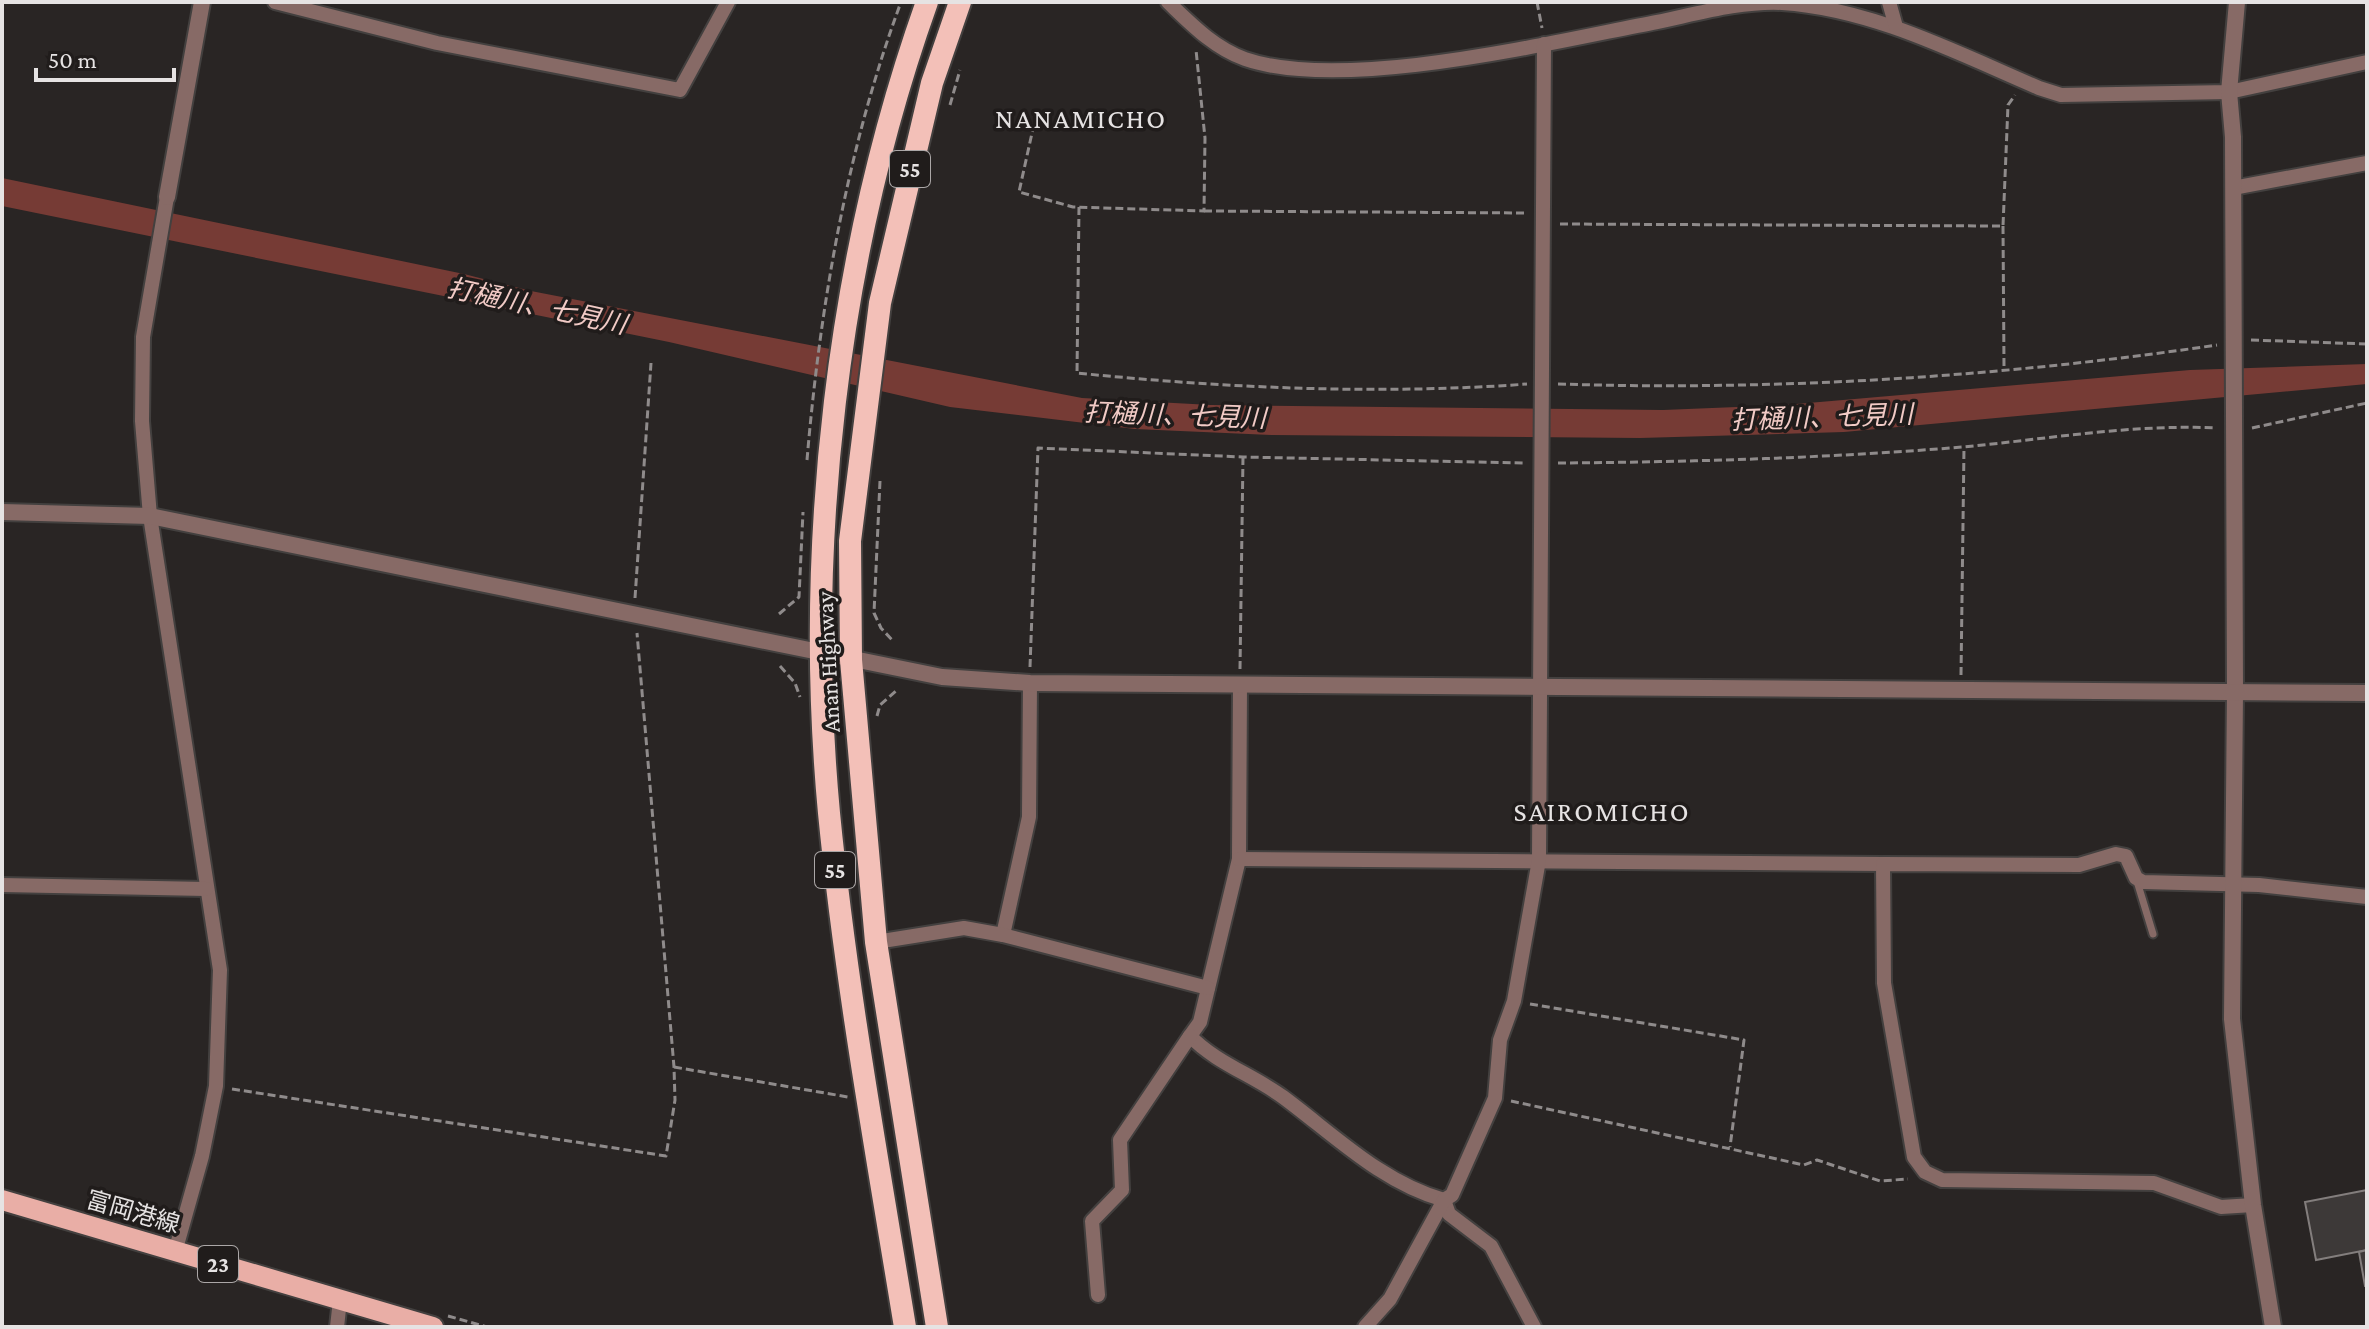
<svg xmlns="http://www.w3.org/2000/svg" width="2369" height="1329" font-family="'Crimson Pro','Noto Sans JP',serif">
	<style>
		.water { fill: #763b35 }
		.building { fill: #3d3938; stroke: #837e7d; stroke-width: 2 }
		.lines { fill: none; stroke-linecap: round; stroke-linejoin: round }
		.service-casing { stroke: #43403f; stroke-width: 11 }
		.minor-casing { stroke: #43403f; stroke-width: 18 }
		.tertiary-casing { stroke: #43403f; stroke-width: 20 }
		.primary-casing { stroke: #43403f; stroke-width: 24 }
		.trunk-casing { stroke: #43403f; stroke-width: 26 }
		.path { stroke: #8f8b8b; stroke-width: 3; stroke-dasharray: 8 4; stroke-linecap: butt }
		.service { stroke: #876a66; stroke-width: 7 }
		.minor { stroke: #876a66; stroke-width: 14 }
		.tertiary { stroke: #876a66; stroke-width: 16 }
		.primary { stroke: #e9aea6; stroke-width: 20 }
		.trunk { stroke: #f3c0b8; stroke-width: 22 }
		.labels { text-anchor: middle; stroke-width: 7; stroke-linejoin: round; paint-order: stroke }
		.shield { fill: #201c1b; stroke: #aba7a7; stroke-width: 2 }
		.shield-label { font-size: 22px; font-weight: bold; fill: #e6e3e3 }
		.street-label { font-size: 24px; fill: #e6e3e3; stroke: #201c1b }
		.water-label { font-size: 26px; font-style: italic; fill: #f2cbc6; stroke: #201c1b }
		.quarter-label { font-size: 28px; letter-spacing: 2px; fill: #e6e3e3; stroke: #201c1b }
	</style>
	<rect width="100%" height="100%" fill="#292524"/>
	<path class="water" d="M2,178L464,274L531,291L1082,398L1211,405L1663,410L1785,405L2190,370L2367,364V384L1844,432L1640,438L1271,435L1135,429L950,407L669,342L2,206Z"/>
	<g class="building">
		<path d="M2367,1190V1250L2316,1260L2305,1202Z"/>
		<path d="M2367,1250V1286H2365L2359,1252Z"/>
	</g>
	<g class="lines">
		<defs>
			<path id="service" d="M2136,878L2153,934"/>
			<g id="minor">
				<path d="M275,2L437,43L680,90L728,2"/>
				<path d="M1168,2C1191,24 1214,48 1245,59C1344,93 1552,42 1657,22C1696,14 1741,1 1782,3C1873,9 1957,53 2039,88L2061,95L2229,92L2367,62"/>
				<path d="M1889,2L1896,27"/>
				<path d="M2233,188L2367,163"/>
				<path d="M167,197L143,337L142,421L150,516L220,970L216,1086L202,1156L175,1252"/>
				<path d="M1240,685L1239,859L1200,1022L1190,1036C1216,1063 1253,1075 1283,1097C1333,1134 1382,1183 1444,1200"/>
				<path d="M1239,859L1883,864"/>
				<path d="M2,885L206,889"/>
				<path d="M1003,935L1029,817L1030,683"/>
				<path d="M876,942L964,928L1003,935L1208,988"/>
				<path d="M1444,1200L1449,1214L1491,1246L1534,1327"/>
				<path d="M2253,1205L2221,1207L2154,1183L1942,1180L1925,1172L1914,1157L1884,983L1883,864L2079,865L2116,854L2126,856L2136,878L2143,882L2259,885L2367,897"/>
				<path d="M1098,1295L1092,1221L1122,1190L1120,1140L1190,1036"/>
				<path d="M337,1327L340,1300"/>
				<path d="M1365,1327L1390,1299L1444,1200L1452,1195L1495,1098L1500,1040L1514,1001L1539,860L1544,44"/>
			</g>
			<g id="tertiary">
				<path d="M2237,2L2229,92L2233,137L2235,692L2232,1019L2253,1205L2273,1327"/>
				<path d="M167,197L202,2"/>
				<path d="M2,512L150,516L942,677L1030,683L2367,693"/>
			</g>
			<path id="primary" d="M2,1200L433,1327"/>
			<g id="trunk">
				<path d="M905,1327C877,1156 846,986 829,813C804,547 837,254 927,2"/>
				<path d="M937,1327L876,942L851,660L850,541L880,303L932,83L960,2"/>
			</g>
		</defs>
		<use href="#service" class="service-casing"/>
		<use href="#minor" class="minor-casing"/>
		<use href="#tertiary" class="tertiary-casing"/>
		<use href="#primary" class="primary-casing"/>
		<use href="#trunk" class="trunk-casing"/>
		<g class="path">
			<path d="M1537,2L1542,28"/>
			<path d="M950,105L960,70"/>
			<path d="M1034,124L1019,192L1073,207L1204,211L1205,138L1196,50"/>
			<path d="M1079,207L1077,373C1225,388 1379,395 1527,384"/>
			<path d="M1204,211L1528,213"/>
			<path d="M1560,224L2003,226L2008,105L2015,95"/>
			<path d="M2003,226L2004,366"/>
			<path d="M2251,340L2367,344"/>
			<path d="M1558,384C1777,391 2000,377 2217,345"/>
			<path d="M2252,428L2367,403"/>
			<path d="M807,460C820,306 847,148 901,2"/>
			<path d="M1558,463C1693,462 1828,458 1963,447C2048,439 2132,424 2216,428"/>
			<path d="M880,481L874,613L881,628L894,642"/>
			<path d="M635,598L651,363"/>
			<path d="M779,614L799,597L803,512"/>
			<path d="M780,666L795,683L800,697"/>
			<path d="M1030,667L1038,448L1243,457L1526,463"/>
			<path d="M1240,669L1243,457"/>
			<path d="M1961,675L1964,447"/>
			<path d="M877,716L880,705L896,691"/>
			<path d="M1530,1004L1744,1040L1730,1147"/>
			<path d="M674,1067L848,1097"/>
			<path d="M232,1089L666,1156L675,1100L674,1067L637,633"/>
			<path d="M1511,1101L1804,1165L1817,1160L1880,1181L1908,1179"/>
			<path d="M448,1316L487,1327"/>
		</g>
		<use href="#service" class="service"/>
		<use href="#minor" class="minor"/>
		<use href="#tertiary" class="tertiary"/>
		<use href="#primary" class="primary"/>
		<use href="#trunk" class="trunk"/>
	</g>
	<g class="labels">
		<g class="shield">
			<rect x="890" y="151" width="40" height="36" rx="6"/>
			<rect x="815" y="852" width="40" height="36" rx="6"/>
			<rect x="198" y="1246" width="40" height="36" rx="6"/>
		</g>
		<g class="shield-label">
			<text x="910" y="177">55</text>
			<text x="835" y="878">55</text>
			<text x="218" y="1272">23</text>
		</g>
		<g class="street-label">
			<text transform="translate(828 662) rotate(-93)" y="8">Anan Highway</text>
			<text transform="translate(133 1212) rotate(16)" y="8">富岡港線</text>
		</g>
		<g class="water-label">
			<text transform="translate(537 306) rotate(12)" y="9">打樋川、七見川</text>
			<text transform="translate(1175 415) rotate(2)" y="9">打樋川、七見川</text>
			<text transform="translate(1822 417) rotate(-2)" y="9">打樋川、七見川</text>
		</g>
		<g class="quarter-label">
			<text x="1081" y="128">NANAMICHO</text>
			<text x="1602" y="821">SAIROMICHO</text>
		</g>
	</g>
	<rect width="2369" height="1329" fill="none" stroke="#e6e3e3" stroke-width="8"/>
	<path d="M36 68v12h138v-12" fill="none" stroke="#e6e3e3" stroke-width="4"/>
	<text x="48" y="68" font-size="24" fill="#e6e3e3" stroke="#201c1b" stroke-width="6" paint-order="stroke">50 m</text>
</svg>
